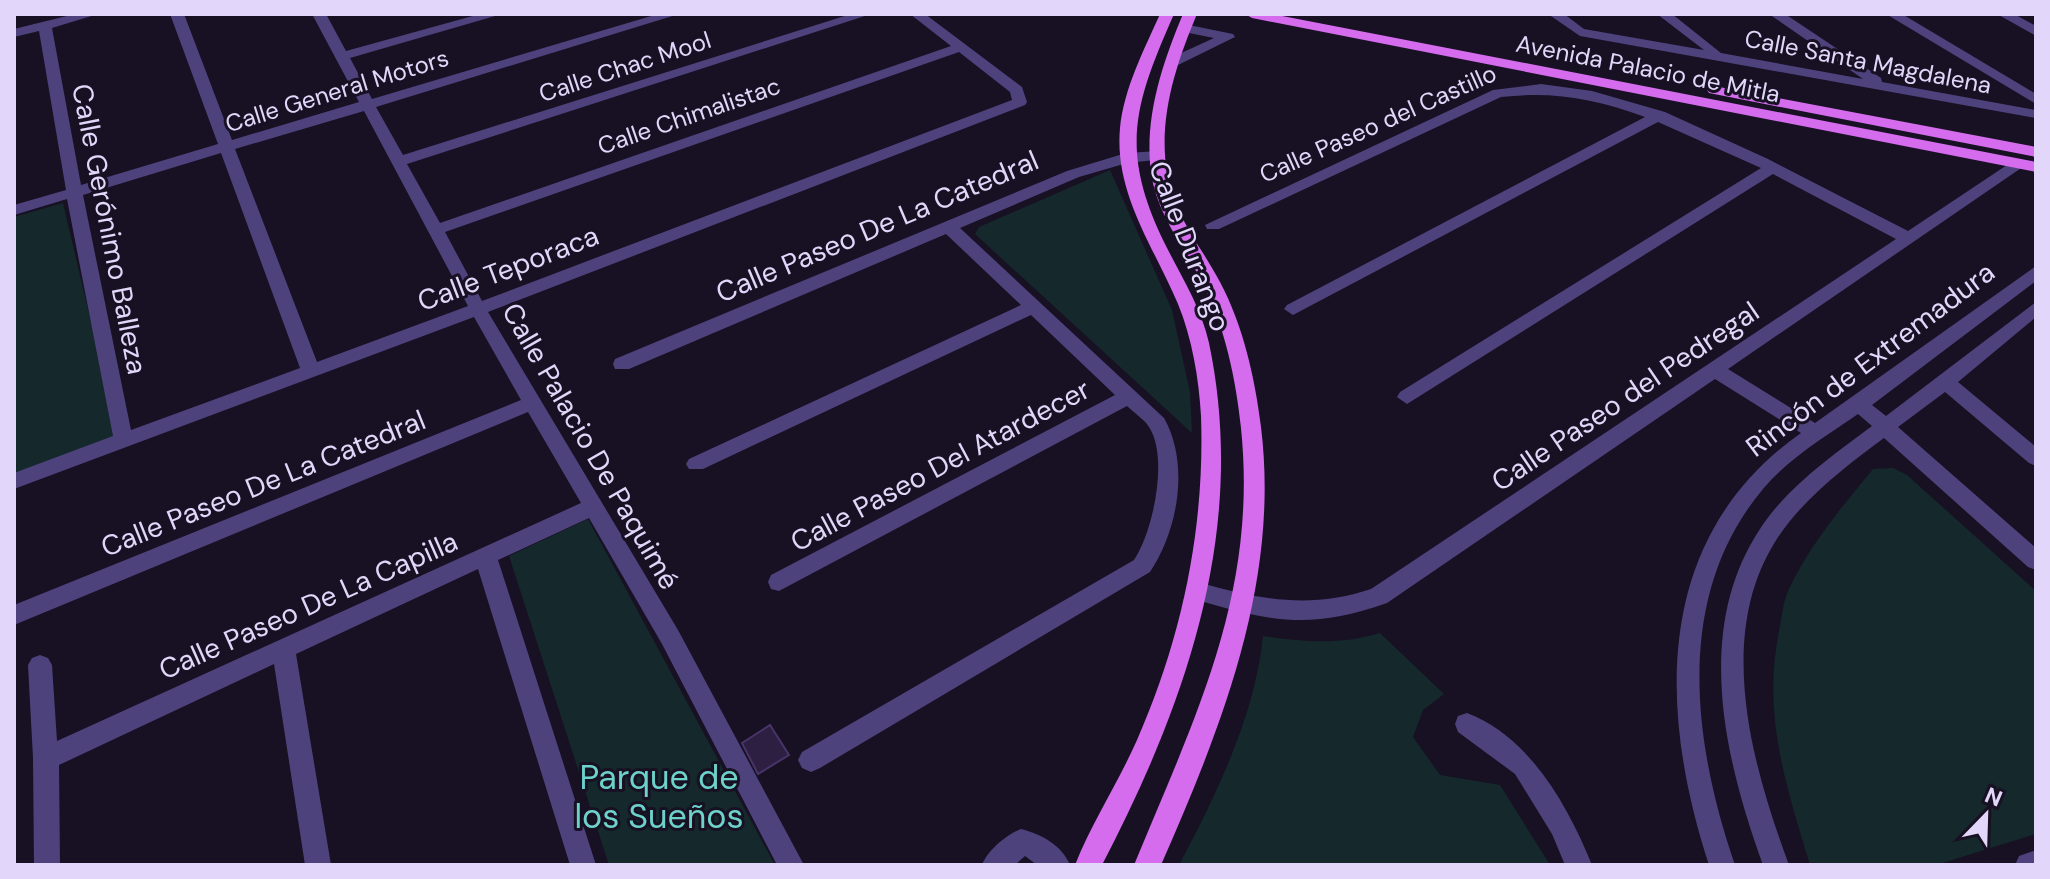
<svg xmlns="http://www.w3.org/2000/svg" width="2050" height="879" font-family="'DM Sans',sans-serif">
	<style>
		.green { fill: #15282c }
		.building { fill: #2c1f41; stroke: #49346a; stroke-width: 2 }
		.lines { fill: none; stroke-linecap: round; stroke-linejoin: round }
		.minor { fill: #4e427c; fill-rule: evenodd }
		.major { fill: #d46ced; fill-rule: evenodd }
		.labels { text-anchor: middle; stroke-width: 6; stroke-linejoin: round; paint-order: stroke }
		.far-street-label { font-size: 24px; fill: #e2d7fa; stroke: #171123 }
		.street-label { font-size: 28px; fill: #e2d7fa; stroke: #171123 }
		.near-park-label { font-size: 34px; fill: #6cd2ca; stroke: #171123 }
	</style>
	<rect width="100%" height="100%" fill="#171123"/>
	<g class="green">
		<path d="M1110,170L1172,310L1190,392L1192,433L975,234L979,227Z"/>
		<path d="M63,203L119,441L14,479V217Z"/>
		<path d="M1893,468L1907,475L2036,591V834L1936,865H1810C1786,785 1762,715 1779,631C1782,617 1783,601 1789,589C1810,544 1842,507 1873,469Z"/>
		<path d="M588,519L775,865H609L509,556Z"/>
		<path d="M1380,633L1444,694L1423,710L1413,737L1440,775L1500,785L1550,865H1179C1216,795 1255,716 1263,636C1303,642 1341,645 1380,633Z"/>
	</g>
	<path class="building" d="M770,725L789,755L758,774L742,743Z"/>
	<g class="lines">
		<g class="minor">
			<path d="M75,14H98L52,28L81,185L218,144L170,14H184L232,140L359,102L312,14H326L346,51L480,14H502L350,58L372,99L658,14H679L376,107L403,155L851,14H871L407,164L440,223L951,46L910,14H925L1022,87L1027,102L1025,105L488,312L678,630L804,865H777L662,644L589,518L498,560L596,865H570L478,569L296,654L331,865H305L274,664L59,765L60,865H34L33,758L28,665L32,658L40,655L48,658L52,665L57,741L581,503L528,412L14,625V605L521,400L474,317L14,489V473L113,436L67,199L14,215V205L66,190L39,31L14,37V29ZM959,52L1010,92L1012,100L482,301L445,232ZM364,111L468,306L317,362L235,149ZM221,153L300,368L131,430L83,195Z"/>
			<path d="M1548,14H1564L1584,29L1704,50L1657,14H1672L1721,53L1863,79L1769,14H1785L1881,78L1882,82L2036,110V118L1580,36Z"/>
			<path d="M1886,14H1902L2036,94V104Z"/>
			<path d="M1997,14H2014L2036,26V36Z"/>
			<path d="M1184,24L1233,34L1235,37L1176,66H1166V60L1214,38L1179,31V25Z"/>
			<path d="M1541,84L1592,91L1665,112L1768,159L1908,231L2013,161H2025L2027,164L1728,369L1815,423L2036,266V281L1872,405L1886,416L2036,302V317L1958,382L2036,447V466L2029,463L1945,392L1898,427L2036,548V570L2028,567L1884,438C1845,467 1801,500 1775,542C1715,638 1753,768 1789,865H1763C1725,760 1693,630 1760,529C1787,487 1832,456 1872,426L1858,414C1825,437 1789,458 1763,489C1673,596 1693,743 1735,865H1709C1658,709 1653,537 1801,433L1715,379L1387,603C1312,629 1276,623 1201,601L1193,599L1190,592L1193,585L1201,583C1261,600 1311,609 1371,589L1896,239L1773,174L1407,404L1397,397L1400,392L1761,168L1658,122L1293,315L1284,309L1287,305L1645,117C1595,99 1554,91 1501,97L1219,229H1207L1205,225L1493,90Z"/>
			<path d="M1159,151L1164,153V159L1127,163L1079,177L960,228L1164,418C1190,464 1178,530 1150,572L820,768L811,772L802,768L798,760L802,752L1134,560C1153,532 1169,457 1149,427C1144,419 1134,413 1127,406L779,591L771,589L768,582L771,575L1115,395L1031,315L703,469H689L686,464L689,459L1021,305L946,234L629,369H615L613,364L615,359L1067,171L1126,153Z"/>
			<path d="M1467,713C1530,737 1568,806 1592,865H1565L1552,834L1515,774L1458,732L1455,724L1458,716Z"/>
			<path d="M1021,829C1041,834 1062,845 1070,865H1037L1025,856L1015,865H982C988,850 1006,835 1021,829Z"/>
			<path d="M2036,850V865H2015L2019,856Z"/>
		</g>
		<g class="major">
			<path d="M1160,14H1174C1134,105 1119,150 1165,244C1181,276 1201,307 1209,343C1248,528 1187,702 1102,865H1075C1092,822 1118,783 1137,740C1182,638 1205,528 1201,416C1199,379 1192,338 1178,304C1154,247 1114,193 1120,128C1124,88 1144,50 1160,14Z"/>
			<path d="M1183,14H1197C1176,64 1158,118 1167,173C1173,214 1201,246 1220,282C1243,325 1255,378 1261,427C1280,582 1222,726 1161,865H1134C1195,717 1258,594 1241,428C1236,380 1225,326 1202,282C1184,247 1157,214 1151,173C1144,118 1162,64 1183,14Z"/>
			<path d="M1245,14H1272L2036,162V172L1252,18Z"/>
			<path d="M1714,86L2036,147V157L1709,93L1707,90Z"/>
		</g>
	</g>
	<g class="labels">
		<g class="far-street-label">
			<text transform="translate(1868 62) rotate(11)" y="8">Calle Santa Magdalena</text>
			<text transform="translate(625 67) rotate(-18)" y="8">Calle Chac Mool</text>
			<text transform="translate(1648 69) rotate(11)" y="8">Avenida Palacio de Mitla</text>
			<text transform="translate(337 91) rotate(-17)" y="8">Calle General Motors</text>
			<text transform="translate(689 116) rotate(-19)" y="8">Calle Chimalistac</text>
			<text transform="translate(1378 124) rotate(-24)" y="8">Calle Paseo del Castillo</text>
		</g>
		<g class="street-label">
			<text transform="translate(877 226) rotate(-23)" y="10">Calle Paseo De La Catedral</text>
			<text transform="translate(110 229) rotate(79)" y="10">Calle Gerónimo Balleza</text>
			<text transform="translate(1190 246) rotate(69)" y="10">Calle Durango</text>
			<text transform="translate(508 268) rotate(-21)" y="10">Calle Teporaca</text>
			<text transform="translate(1870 359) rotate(-37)" y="10">Rincón de Extremadura</text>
			<text transform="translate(1625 396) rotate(-34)" y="10">Calle Paseo del Pedregal</text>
			<text transform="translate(591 446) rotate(60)" y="10">Calle Palacio De Paquimé</text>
			<text transform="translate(940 465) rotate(-28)" y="10">Calle Paseo Del Atardecer</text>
			<text transform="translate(263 483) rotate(-22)" y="10">Calle Paseo De La Catedral</text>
			<text transform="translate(308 605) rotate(-24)" y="10">Calle Paseo De La Capilla</text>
		</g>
		<g class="near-park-label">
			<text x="659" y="789">Parque de<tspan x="659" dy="39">los Sueños</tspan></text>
		</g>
	</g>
	<rect width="2050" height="879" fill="none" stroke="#e2d7fa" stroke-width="32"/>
	<g transform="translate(1986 815) rotate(23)" stroke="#171123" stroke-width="6" paint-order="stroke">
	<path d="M0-6L14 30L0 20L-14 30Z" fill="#e2d7fa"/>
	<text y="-12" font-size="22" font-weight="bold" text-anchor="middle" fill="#e2d7fa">N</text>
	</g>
</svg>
